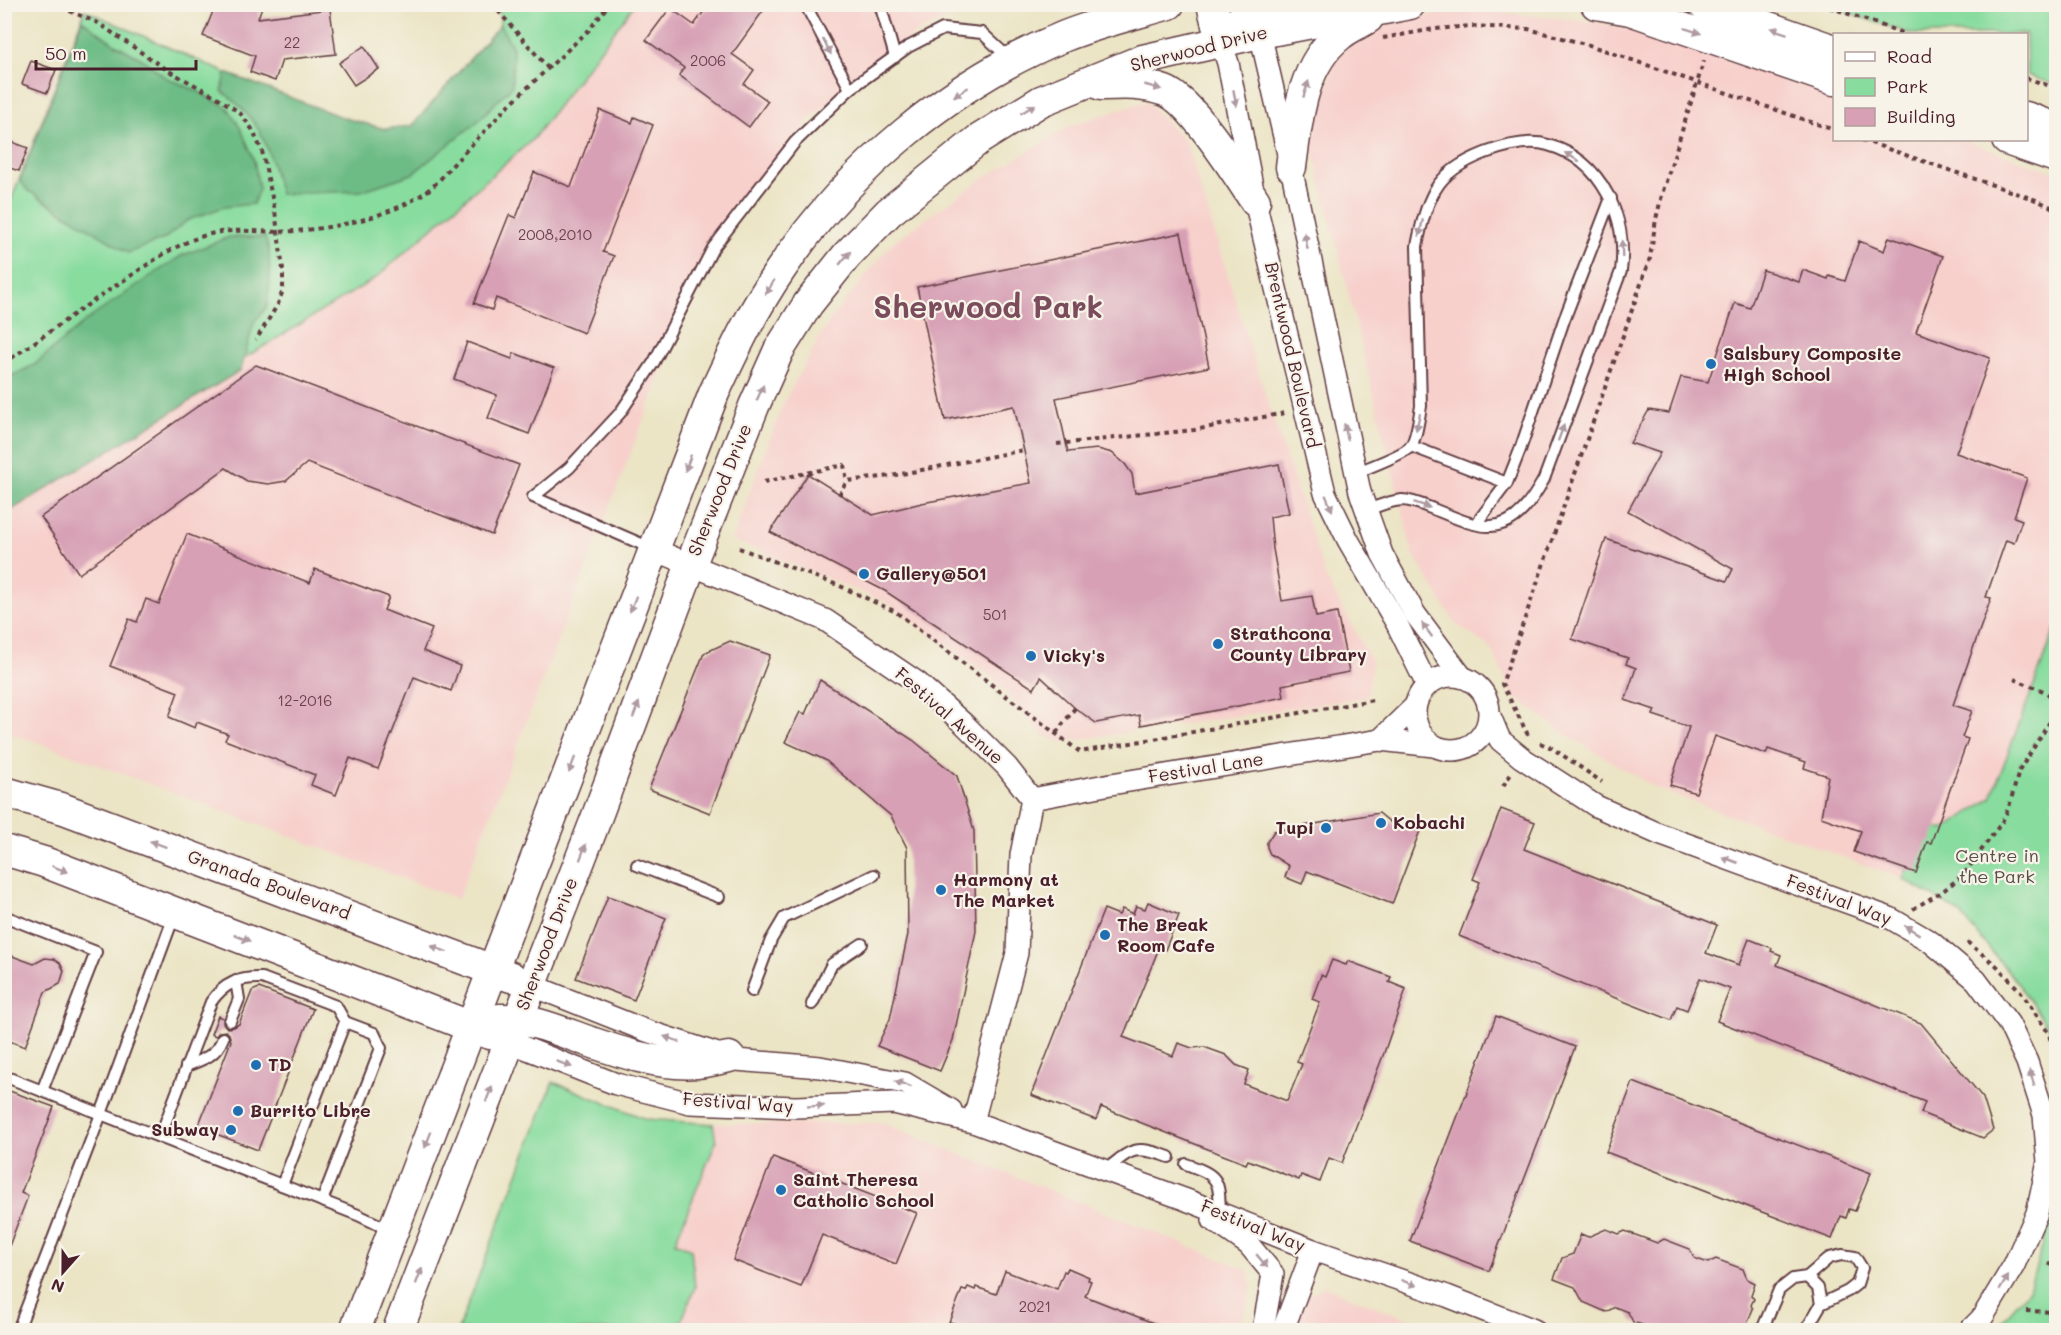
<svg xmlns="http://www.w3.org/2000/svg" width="2061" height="1335" font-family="Mali,sans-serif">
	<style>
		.built { fill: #f7d0cc }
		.green { fill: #87dc9e; stroke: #687e64; stroke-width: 1.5 }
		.forest { fill: #6dbc85; stroke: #5c6e58; stroke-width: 1.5 }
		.building { fill: #d7a0b5 }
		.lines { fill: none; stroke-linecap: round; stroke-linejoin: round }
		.lane-casing { stroke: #623d42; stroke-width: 14 }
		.street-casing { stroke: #623d42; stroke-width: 24 }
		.secondary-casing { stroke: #623d42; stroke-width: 33 }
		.path { stroke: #623d42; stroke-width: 4; stroke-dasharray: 4.5 4.5; stroke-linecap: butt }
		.lane { stroke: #fff; stroke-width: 10 }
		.street { stroke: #fff; stroke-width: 21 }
		.secondary { stroke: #fff; stroke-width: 30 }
		.oneway { fill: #ae9aa0 }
		.poi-dot { fill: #1f6fb2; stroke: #f7f3e8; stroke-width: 2 }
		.labels { text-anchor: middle; stroke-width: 4.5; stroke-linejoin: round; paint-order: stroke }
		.number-label { font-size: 15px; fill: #6d3f4e }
		.street-label { font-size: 18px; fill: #4a1f2b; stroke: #f7f3e8 }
		.poi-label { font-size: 18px; font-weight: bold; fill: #4a1f2b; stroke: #f7f3e8; text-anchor: start }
		.park-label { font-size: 18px; fill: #594e48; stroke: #f7f3e8 }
		.town-label { font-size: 30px; font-weight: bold; fill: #7b4c5b; stroke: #f7f3e8 }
	</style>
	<rect width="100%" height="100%" fill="#f7f3e8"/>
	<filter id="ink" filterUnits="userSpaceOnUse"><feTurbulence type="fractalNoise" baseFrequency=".0167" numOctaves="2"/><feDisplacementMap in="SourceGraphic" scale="12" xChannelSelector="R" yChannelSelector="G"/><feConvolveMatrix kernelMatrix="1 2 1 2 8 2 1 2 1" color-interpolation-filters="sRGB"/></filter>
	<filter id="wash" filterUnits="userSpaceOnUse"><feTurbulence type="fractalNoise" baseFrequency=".008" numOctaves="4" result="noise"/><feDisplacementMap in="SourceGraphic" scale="24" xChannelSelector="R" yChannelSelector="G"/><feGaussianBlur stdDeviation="1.35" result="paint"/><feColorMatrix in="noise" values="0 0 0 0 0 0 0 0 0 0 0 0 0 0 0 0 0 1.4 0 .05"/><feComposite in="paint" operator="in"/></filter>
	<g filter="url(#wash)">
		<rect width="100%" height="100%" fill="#ebe4c5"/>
		<g class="built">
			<path d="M634,5H975L918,32L811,117L705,260L458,899L32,740L5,733V504L533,139Z"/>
			<path d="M1479,10L1595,22L1662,37L1834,96V140H1963L2056,173V627L1991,798L1943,830L1923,822L1903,879L1658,789L1562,732L1513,696L1491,648L1455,623L1413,554L1312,146L1334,61L1360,34L1403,18Z"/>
			<path d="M1146,101L1186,142L1251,350L1326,578L1372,662L1367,697L1060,742L1042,735L994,679L886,602L732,540L784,402L829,321L893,242L985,177L1072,125Z"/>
			<path d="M553,1082L647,1119L713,1124L883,1123L1248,1270L1252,1289L1240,1330H458Z"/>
			<path d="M1324,1287L1328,1288L1437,1330H1293L1303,1302L1310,1294Z"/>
		</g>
		<g class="green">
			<path d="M499,5H634L533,139L376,278L5,504V216L85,10L226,73L344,118L385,129L412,126L500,25Z"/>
			<path d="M1825,5H2056V85L2027,75L2026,34H1911Z"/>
			<path d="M2056,627V1043L2054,1035L2013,977L1959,912L1903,879L1923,822L1943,830L1991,798Z"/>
			<path d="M553,1082L646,1119L713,1124L716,1142L675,1242L691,1249L695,1287L678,1330H458Z"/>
			<path d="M2056,1200V1330H1994L2029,1290Z"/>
		</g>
		<g class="forest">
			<path d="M82,20L115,44L142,59L165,77L197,91L228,108L241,129L254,160L259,189L253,204L224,207L188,220L164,239L128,253L27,190L20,180Z"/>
			<path d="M500,25L513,48L512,86L477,122L412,174L361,191L280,194C266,143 266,126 222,91L226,73L344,118L385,129L412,126Z"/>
			<path d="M229,237H265L269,251L270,280L267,307L254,322L241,370L5,514V379L34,365L87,320L155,273L181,256Z"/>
		</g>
		<g id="blocks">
			<g class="building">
				<path d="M216,4H263L258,18L330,9L336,54L282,60L275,81L250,72L255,56L203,36Z"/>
				<path d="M709,4H768L732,54L754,70L744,84L768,101L749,127L679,75L684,68L646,40L670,8L694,25Z"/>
				<path d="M364,46L379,69L354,85L339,63Z"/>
				<path d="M31,61L56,70L47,93L22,84Z"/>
				<path d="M600,110L632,123L634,117L653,125L603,252L614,256L584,333L496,298L492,310L474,303L509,215L516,218L534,172L571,187Z"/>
				<path d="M4,139L28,148L19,171L4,166Z"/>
				<path d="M1181,233L1209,367L1056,398L1068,452L1098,449L1112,453L1125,464L1132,474L1135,493L1279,464L1289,513L1270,517L1273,549L1282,601L1312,596L1316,617L1337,613L1349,672L1282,685L1284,697L1141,725L1139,715L1096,723L1075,708L1041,677L1034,689L885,591L770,532L808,474L873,515L922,503L1031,483L1014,406L945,420L917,287Z"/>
				<path d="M1889,237L1943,256L1916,332L1990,358L1956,453L2027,478L2014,517L2022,520L2014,543L2006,540L1986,597L1991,598L1953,705L1972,711L1962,737L1968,739L1931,843L1927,842L1916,873L1854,852L1861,831L1821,817L1828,776L1804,768L1806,762L1768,749L1766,754L1715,736L1696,793L1670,785L1689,727L1653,715L1655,710L1625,700L1636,668L1626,664L1628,658L1572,639L1606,539L1727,581L1733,569L1628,511L1660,453L1630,443L1649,410L1669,413L1681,377L1708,382L1735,303L1750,308L1763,270L1799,282L1803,270L1828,279L1829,276L1845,281L1859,241L1884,251Z"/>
				<path d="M467,342L512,359L514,353L554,368L529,434L488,418L497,395L454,379Z"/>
				<path d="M256,365L519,465L492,535L307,463L286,481L268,484L247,481L226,468L79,574L41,517Z"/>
				<path d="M187,534L310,583L315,569L389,597L384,610L432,629L423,651L460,666L451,691L414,677L378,769L350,758L336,795L311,785L315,775L225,740L228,734L197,722L195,728L169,717L178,692L110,666L129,619L137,622L146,599L159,604Z"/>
				<path d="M730,641L770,655L710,813L649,789L704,653Z"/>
				<path d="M820,680L913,740L957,776L974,831L976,931L953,1040L940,1071L877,1046L890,1019L908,934L907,848L891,816L825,760L785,742L800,712L805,714Z"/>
				<path d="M1501,809L1535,822L1524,849L1717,925L1706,953L1739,965L1749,939L1772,948L1771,951L1781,955L1777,965L1921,1023L1983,1098L1993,1130L1983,1138L1921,1113L1925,1102L1717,1021L1730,989L1700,978L1687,1010L1677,1006L1671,1020L1459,936L1480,882L1473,879Z"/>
				<path d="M1379,813L1390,822L1400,827L1409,829L1421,828L1392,904L1307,871L1302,884L1285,877L1289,866L1270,854L1267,847V842L1274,831Z"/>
				<path d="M608,896L666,918L634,1000L576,978Z"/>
				<path d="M1148,902L1179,915L1165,950L1159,948L1123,1037L1173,1056L1178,1043L1192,1048L1204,1047L1226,1055L1236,1065L1249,1070L1244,1084L1287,1101L1302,1064L1297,1062L1320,1002L1312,999L1321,975L1325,977L1332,960L1346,965L1348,961L1391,977L1389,982L1406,989L1384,1053L1342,1163L1329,1158L1320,1182L1301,1175L1299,1180L1248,1160L1246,1164L1101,1107L1096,1120L1031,1095L1104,909L1119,915L1122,909L1133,914L1136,906L1145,909Z"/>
				<path d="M4,953L34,964L45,958L54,959L60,963L64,971L60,984L45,992L25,1047L4,1039Z"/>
				<path d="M259,988L313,1009L258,1150L198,1127L231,1041L229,1034L226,1031L219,1032L216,1036L211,1034L218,1016L223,1018V1023L227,1028L234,1027L239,1024L252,991Z"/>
				<path d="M1496,1016L1575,1047L1489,1271L1410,1241Z"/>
				<path d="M1633,1082L1871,1173L1855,1211L1849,1209L1846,1218L1841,1216L1832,1239L1606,1152Z"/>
				<path d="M4,1089L54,1107L21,1193L28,1196L6,1254H4Z"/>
				<path d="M773,1157L917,1213L896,1264L822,1235L801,1287L733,1260Z"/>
				<path d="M1606,1229L1619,1234L1625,1231L1657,1243L1664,1239L1690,1249L1694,1258L1708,1263L1716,1259L1743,1269L1747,1279L1755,1283L1751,1295L1754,1299L1751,1305L1753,1309L1745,1328L1741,1330H1675L1667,1328L1657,1330L1633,1322L1628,1312L1615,1307L1606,1312L1583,1302L1575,1287L1554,1279L1562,1258L1573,1254L1581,1234L1588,1237Z"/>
				<path d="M1068,1268L1089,1277L1088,1280L1091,1281L1085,1296L1171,1330H961L952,1327L954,1323L949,1322L962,1290L966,1291L968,1287L975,1290L976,1287L996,1294L1005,1271L1043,1286L1044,1284L1057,1289L1064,1271L1066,1272Z"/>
			</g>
		</g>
	</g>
	<g filter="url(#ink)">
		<use href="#blocks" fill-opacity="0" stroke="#623d42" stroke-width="1.5"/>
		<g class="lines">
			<defs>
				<g id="lane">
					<path d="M805,4L850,89"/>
					<path d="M880,4L895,57"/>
					<path d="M1411,446L1507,483"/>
					<path d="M1355,473C1367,468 1403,455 1410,447C1417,438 1419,417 1421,406L1417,246C1421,226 1425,208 1435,190C1445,172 1467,160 1485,153C1504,146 1528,139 1548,145C1602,160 1628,218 1621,271L1544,479C1533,499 1517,525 1491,526C1472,527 1450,515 1433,509C1423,505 1412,500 1402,500C1389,501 1377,506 1366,511"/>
					<path d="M1476,524L1507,483L1520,450L1564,320L1611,198"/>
					<path d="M653,549L533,497L569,468L620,413L654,362L713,248L795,142L850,89L908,47L943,29L982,33L1011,60"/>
					<path d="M637,865L719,897"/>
					<path d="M4,916L96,952L42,1091"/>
					<path d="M752,991L771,940L784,918L874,875"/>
					<path d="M812,1004L832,964L862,944"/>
					<path d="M230,1021L239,999L236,981"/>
					<path d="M186,1066C204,1059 216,1056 223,1038"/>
					<path d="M4,1076L358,1215L392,1231"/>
					<path d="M160,1137L211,1002C224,983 240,977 262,978L336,1006L345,1022L282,1185"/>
					<path d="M1186,1164C1219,1176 1219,1179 1220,1213"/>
					<path d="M1106,1170C1132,1148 1136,1145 1169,1157"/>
					<path d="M322,1201L381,1048L374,1033L345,1022"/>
					<path d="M1807,1277L1818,1288L1821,1304"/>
					<path d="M18,1330L101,1114L174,916"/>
					<path d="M1762,1330L1779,1290L1793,1279L1807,1277L1829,1258L1842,1255L1855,1257L1862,1268L1857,1284L1848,1291L1821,1304L1806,1330"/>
				</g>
				<g id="street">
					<path d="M1260,33L1291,167L1360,492L1382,554L1415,614L1462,677"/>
					<path d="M1221,42L1228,63L1255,201L1325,493L1348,540L1397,624L1427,685"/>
					<path d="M655,550L825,620L918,683L964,724L1007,767L1032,799L1021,855L1017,953L973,1122"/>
					<circle cx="1452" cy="713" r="37"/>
					<path d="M1490,716L1500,740L1522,758L1596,806L1659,834L1890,918L1931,942L1976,980L2009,1024L2027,1062L2044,1115L2048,1162L2037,1213L2014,1265L1982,1318L1970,1330"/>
					<path d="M1380,740L1415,706"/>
					<path d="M1032,799L1111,784L1380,740L1434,746"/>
					<path d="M531,985L647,1031L736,1060L820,1067L905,1083L951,1110"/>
					<path d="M510,1042L616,1084L690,1103L796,1107L894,1103L973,1122L1184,1199L1313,1250L1447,1296L1534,1330"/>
					<path d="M1213,1220L1249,1245L1273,1274L1263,1330"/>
					<path d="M1283,1330L1313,1250"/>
				</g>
				<g id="secondary">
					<path d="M1212,4L1221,42"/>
					<path d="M1596,4L1630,10L1834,80"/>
					<path d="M1703,4L1834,50"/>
					<path d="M1222,39C1236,16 1258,10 1283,4"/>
					<path d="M1101,85C1124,84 1143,83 1165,91C1192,101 1238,175 1255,201"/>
					<path d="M2026,117L2056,128"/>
					<path d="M2007,140L2056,157"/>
					<path d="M1291,167C1297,122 1301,65 1340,35C1348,28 1359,24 1368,18"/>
					<path d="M4,792L64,809L511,977"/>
					<path d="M4,850L44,862L490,1034"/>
					<path d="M500,1019C530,1018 557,1030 585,1040C619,1052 660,1066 697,1063C708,1062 719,1059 729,1057"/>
					<path d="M355,1330L714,393C734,350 754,308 781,269C848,169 953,81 1065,36C1098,23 1135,14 1169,4"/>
					<path d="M398,1330L594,824L691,564L754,406L779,350L808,304L847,255L889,212L978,140L1041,101L1142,60L1260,33L1410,4"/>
				</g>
			</defs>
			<use href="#lane" class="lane-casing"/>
			<use href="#street" class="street-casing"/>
			<use href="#secondary" class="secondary-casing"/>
			<g class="path">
				<path d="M53,4L98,23L167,70L217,97L240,113L252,129L262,151L275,211L283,269V290L278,304L256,340"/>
				<path d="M492,4L548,68"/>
				<path d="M1821,4L1905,34"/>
				<path d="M1383,38L1435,29L1472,26L1528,29L1589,45L1834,130"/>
				<path d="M2026,78L2056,88"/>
				<path d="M1862,140L2036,200L2056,209"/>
				<path d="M4,363C48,334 88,303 132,275C154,260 177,244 203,236C235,226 263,234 294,231C340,228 418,212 446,172L510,104L589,30L609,4"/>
				<path d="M1057,444L1194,430L1285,413"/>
				<path d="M764,482L844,465L847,481"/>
				<path d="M839,495L847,481L891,476L1024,450"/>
				<path d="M739,548L840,586L896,612L1080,752L1373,700"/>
				<path d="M2014,679L2046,692L2056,701"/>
				<path d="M1056,733L1075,708"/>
				<path d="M1528,735L1502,684L1650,258L1656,219L1663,191L1704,61"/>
				<path d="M1540,743L1552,748L1602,782"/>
				<path d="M1503,786L1511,774"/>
				<path d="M1913,909L1943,891L1964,874L2002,822L2009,807L2019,771L2056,712"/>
				<path d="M1967,942L1997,966L2021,992L2049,1034L2056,1061"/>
				<path d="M2048,1263L2056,1267"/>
				<path d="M2026,1311L2055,1312L2056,1321"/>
			</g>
			<use href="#lane" class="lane"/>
			<use href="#street" class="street"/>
			<use href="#secondary" class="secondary"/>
		</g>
		<defs><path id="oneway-solid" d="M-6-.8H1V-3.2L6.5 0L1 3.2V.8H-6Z" transform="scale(1.5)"/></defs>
		<g class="oneway">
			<use href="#oneway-solid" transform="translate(1693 31) rotate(18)"/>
			<use href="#oneway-solid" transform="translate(1779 31) rotate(-161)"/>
			<use href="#oneway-solid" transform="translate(827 47) rotate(62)"/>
			<use href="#oneway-solid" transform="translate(1153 87) rotate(16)"/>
			<use href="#oneway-solid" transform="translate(1306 89) rotate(-72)"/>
			<use href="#oneway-solid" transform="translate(961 92) rotate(148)"/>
			<use href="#oneway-solid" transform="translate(1235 98) rotate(79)"/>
			<use href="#oneway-solid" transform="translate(1028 109) rotate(-32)"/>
			<use href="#oneway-solid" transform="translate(1572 157) rotate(-149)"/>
			<use href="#oneway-solid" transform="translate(1421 228) rotate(102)"/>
			<use href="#oneway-solid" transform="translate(1306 241) rotate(-101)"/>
			<use href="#oneway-solid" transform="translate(1622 249) rotate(-92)"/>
			<use href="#oneway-solid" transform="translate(845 258) rotate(-50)"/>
			<use href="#oneway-solid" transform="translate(770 287) rotate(121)"/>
			<use href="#oneway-solid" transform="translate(760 393) rotate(-66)"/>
			<use href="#oneway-solid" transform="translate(1418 422) rotate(103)"/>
			<use href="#oneway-solid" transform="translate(1346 432) rotate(-102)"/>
			<use href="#oneway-solid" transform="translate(1561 433) rotate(-70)"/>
			<use href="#oneway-solid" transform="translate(688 463) rotate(110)"/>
			<use href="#oneway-solid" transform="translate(1329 503) rotate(67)"/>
			<use href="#oneway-solid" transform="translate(1422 505) rotate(19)"/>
			<use href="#oneway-solid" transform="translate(633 604) rotate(111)"/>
			<use href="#oneway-solid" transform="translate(1427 630) rotate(-126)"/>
			<use href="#oneway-solid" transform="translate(636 710) rotate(-69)"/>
			<use href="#oneway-solid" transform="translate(572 765) rotate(111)"/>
			<use href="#oneway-solid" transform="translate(158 844) rotate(-160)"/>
			<use href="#oneway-solid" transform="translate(583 852) rotate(-69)"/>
			<use href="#oneway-solid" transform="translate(1730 860) rotate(-160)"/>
			<use href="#oneway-solid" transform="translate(60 869) rotate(21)"/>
			<use href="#oneway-solid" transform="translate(1912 930) rotate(-149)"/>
			<use href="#oneway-solid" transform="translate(242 938) rotate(21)"/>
			<use href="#oneway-solid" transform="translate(439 949) rotate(-159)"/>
			<use href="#oneway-solid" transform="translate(672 1039) rotate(-162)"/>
			<use href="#oneway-solid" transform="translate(564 1064) rotate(21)"/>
			<use href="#oneway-solid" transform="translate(2032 1078) rotate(-108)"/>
			<use href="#oneway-solid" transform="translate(903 1084) rotate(-160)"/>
			<use href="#oneway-solid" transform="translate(489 1094) rotate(-69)"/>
			<use href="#oneway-solid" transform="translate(816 1106) rotate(-3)"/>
			<use href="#oneway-solid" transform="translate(428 1140) rotate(111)"/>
			<use href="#oneway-solid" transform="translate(1262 1261) rotate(50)"/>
			<use href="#oneway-solid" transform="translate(419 1276) rotate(-69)"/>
			<use href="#oneway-solid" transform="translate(1409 1283) rotate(20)"/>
			<use href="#oneway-solid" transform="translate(2004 1283) rotate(-59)"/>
		</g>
	</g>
	<g class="poi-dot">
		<circle cx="1711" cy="364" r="6"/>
		<circle cx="864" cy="574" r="6"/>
		<circle cx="1218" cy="644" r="6"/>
		<circle cx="1031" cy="656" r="6"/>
		<circle cx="1381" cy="823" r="6"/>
		<circle cx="1326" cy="828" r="6"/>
		<circle cx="941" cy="890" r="6"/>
		<circle cx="1105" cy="935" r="6"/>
		<circle cx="256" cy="1065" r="6"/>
		<circle cx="238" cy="1111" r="6"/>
		<circle cx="231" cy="1130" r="6"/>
		<circle cx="781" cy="1190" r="6"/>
	</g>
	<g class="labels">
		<g class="number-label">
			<text x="292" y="48">22</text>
			<text x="708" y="66">2006</text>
			<text x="555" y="240">2008,2010</text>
			<text x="995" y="620">501</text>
			<text x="305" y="706">12-2016</text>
			<text x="1035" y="1312">2021</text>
		</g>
		<g class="street-label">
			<text transform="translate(1199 49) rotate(-14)" y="6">Sherwood Drive</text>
			<text transform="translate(1292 355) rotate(77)" y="6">Brentwood Boulevard</text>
			<text transform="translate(720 490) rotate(-68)" y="6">Sherwood Drive</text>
			<text transform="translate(949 716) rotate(41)" y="6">Festival Avenue</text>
			<text transform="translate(1206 768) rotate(-9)" y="6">Festival Lane</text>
			<text transform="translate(269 885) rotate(20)" y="6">Granada Boulevard</text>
			<text transform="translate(1839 900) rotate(21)" y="6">Festival Way</text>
			<text transform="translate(547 944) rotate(-69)" y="6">Sherwood Drive</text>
			<text transform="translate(738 1103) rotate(4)" y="6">Festival Way</text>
			<text transform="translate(1253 1226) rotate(22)" y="6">Festival Way</text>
		</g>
		<g class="poi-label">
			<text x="1723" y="360">Salsbury Composite<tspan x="1723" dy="21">High School</tspan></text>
			<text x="876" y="580">Gallery@501</text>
			<text x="1230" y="640">Strathcona<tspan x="1230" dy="21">County Library</tspan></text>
			<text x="1043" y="662">Vicky's</text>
			<text x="1393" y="829">Kobachi</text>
			<text x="1314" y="834" text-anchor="end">Tupi</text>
			<text x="953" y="886">Harmony at<tspan x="953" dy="21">The Market</tspan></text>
			<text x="1117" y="931">The Break<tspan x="1117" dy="21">Room Cafe</tspan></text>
			<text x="268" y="1071">TD</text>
			<text x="250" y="1117">Burrito Libre</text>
			<text x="219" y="1136" text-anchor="end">Subway</text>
			<text x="793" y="1186">Saint Theresa<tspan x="793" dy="21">Catholic School</tspan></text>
		</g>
		<g class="park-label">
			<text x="1997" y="862">Centre in<tspan x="1997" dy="21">the Park</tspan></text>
		</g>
		<g class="town-label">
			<text x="988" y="318">Sherwood Park</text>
		</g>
	</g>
	<rect width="2061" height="1335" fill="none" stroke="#f7f3e8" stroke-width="24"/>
	<rect x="1833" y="33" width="195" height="108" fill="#f7f3e8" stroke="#b29e9c" stroke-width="1.5"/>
	<rect x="1845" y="52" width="30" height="9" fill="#ffffff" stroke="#b29e9c" stroke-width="1.5"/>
	<text x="1887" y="63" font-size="18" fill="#4a1f2b">Road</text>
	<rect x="1845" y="78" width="30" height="18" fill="#87dc9e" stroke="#b29e9c" stroke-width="1.5"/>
	<text x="1887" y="93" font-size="18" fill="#4a1f2b">Park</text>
	<rect x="1845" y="108" width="30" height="18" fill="#d7a0b5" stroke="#b29e9c" stroke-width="1.5"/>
	<text x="1887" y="123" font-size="18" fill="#4a1f2b">Building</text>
	<g transform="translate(63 1272) rotate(201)" stroke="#f7f3e8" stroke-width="4.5" paint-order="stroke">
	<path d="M0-4.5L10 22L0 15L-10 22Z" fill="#4a1f2b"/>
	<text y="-9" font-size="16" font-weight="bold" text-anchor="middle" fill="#4a1f2b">N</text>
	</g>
	<path d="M36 60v9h160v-9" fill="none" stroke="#4a1f2b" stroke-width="3"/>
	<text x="45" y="60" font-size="18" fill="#4a1f2b" stroke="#f7f3e8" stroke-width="4.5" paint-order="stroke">50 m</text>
</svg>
